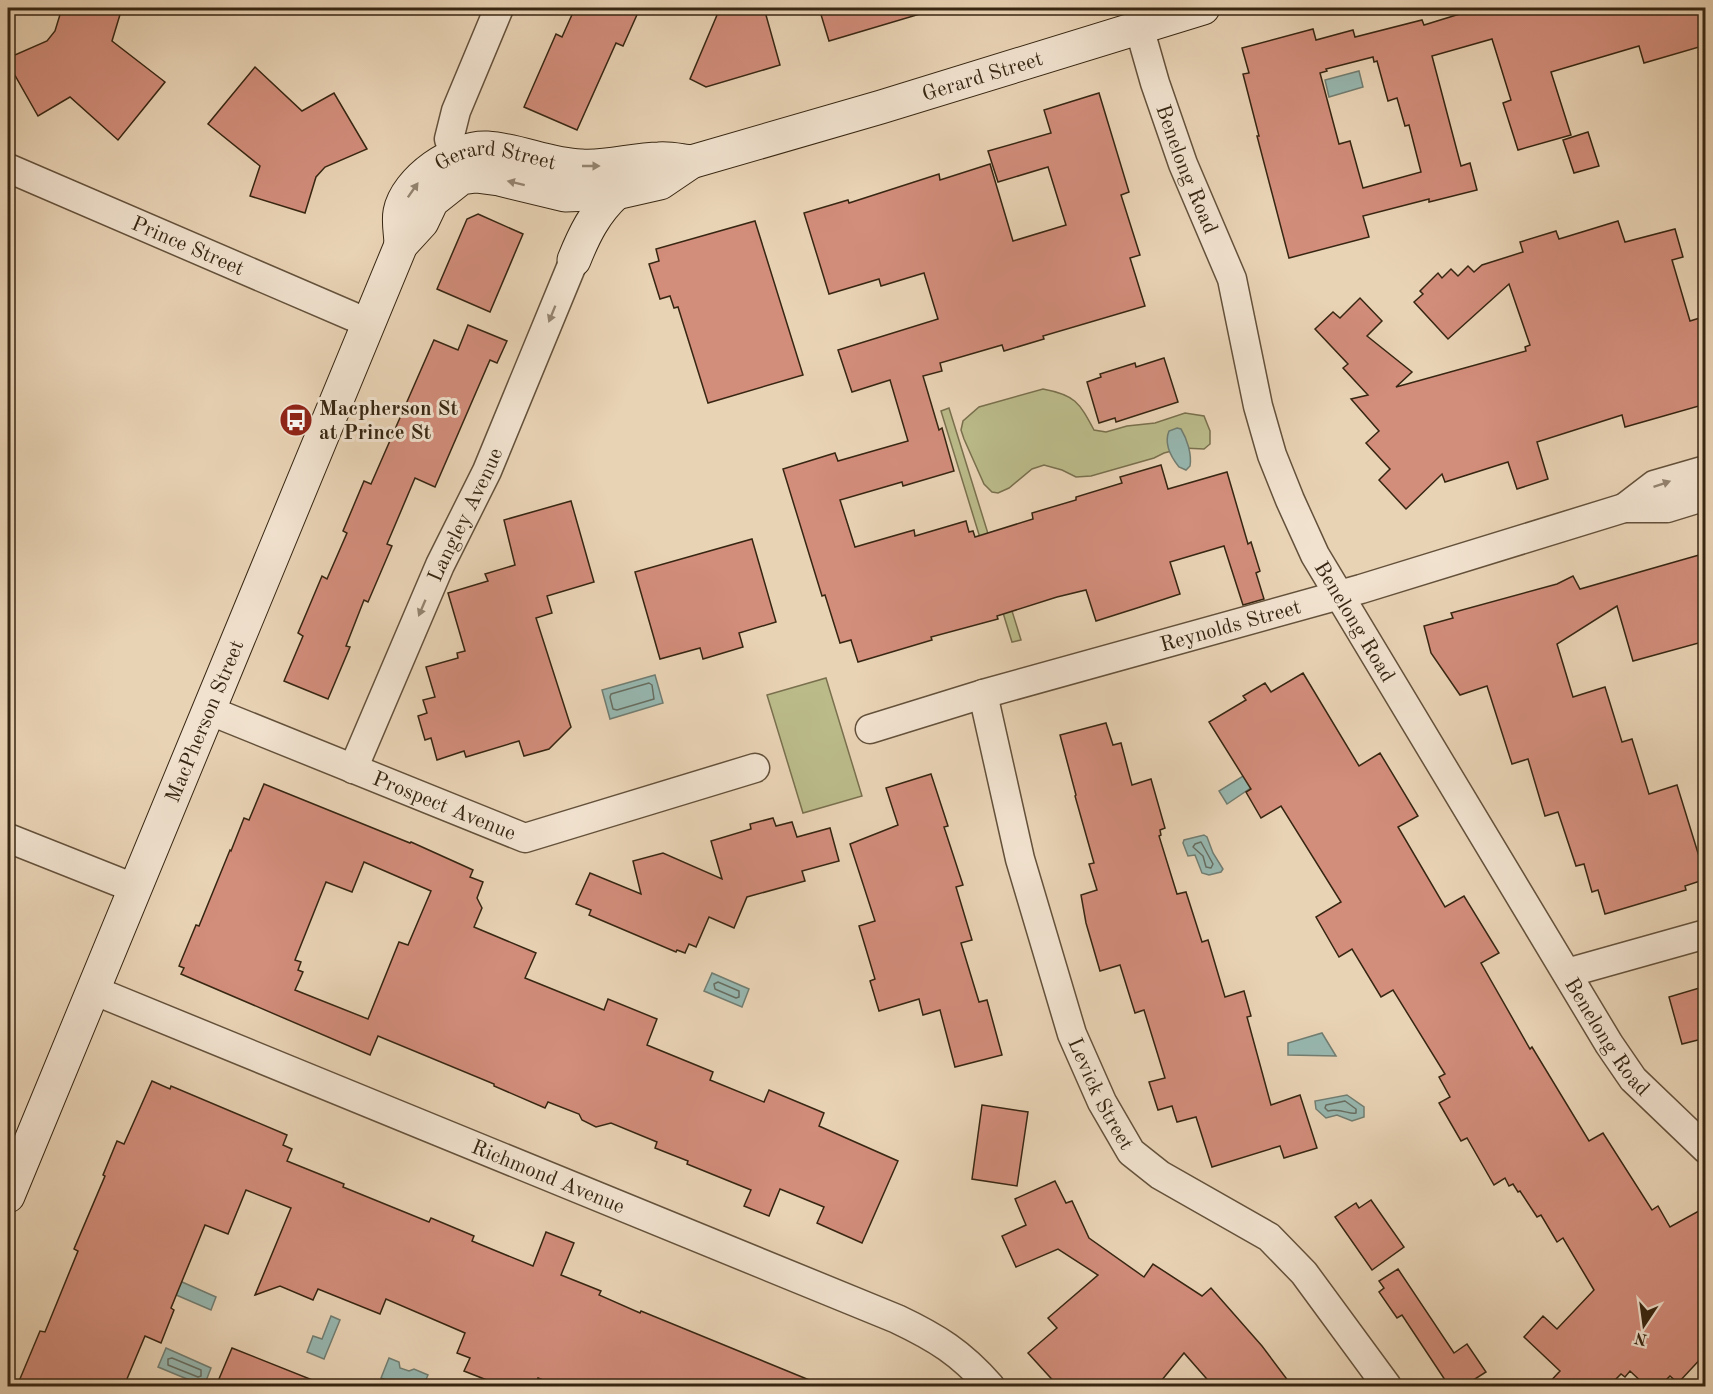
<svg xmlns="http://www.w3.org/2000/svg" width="1713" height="1394" font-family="'Old Standard TT',serif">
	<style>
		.green { fill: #bbbb8a; stroke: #79704e; stroke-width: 1.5 }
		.water { fill: #97b7b0; stroke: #717d71; stroke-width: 1.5 }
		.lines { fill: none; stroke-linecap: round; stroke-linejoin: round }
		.shore { stroke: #676e61; stroke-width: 1.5 }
		.building { fill: #d28d7b; stroke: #372612; stroke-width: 1.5; fill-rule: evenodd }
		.minor-casing { stroke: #64513b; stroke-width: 31 }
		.secondary-casing { stroke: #372612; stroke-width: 35 }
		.minor { stroke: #f1e2cf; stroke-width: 28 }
		.secondary { stroke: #f1e2cf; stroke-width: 33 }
		.oneway { fill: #948470 }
		.labels { text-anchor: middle; stroke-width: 6; stroke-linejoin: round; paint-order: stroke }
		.street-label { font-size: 21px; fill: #372612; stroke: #f1e2cf }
		.poi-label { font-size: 21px; font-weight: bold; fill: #372612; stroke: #f1e2cf; text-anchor: start }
	</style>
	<rect width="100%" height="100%" fill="#e9d3b5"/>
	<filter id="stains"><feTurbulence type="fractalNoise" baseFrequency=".00333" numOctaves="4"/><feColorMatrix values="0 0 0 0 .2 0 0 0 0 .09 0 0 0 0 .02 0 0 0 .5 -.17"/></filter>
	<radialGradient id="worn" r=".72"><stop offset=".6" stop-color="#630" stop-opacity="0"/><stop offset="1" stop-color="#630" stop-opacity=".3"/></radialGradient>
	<g class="green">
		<path d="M1043,389C1075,395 1079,402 1094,430L1106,432L1127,426L1155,423L1185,413L1204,416L1210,431V444L1204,449L1183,448L1164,453L1154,458L1091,476L1076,477L1062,470L1044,465L1032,469L1009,488L998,493L992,492L984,484L964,439L961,430L963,421L979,407Z"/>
		<path d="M949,408L1021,640L1012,642L941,411Z"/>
		<path d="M826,678L862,796L803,813L767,695Z"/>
	</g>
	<g class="water">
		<path d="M1359,71L1363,87L1329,97L1325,80Z"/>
		<path d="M1177,428L1181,429C1187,439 1192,454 1190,466L1186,470L1179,467C1171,457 1164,443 1169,431Z"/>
		<path d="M655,675L663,703L610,719L602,690Z"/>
		<path d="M1248,773L1255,785L1227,804L1219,791Z"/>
		<path d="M1204,835L1207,837L1213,853L1223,869L1221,872L1209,875L1202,873L1195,855L1188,856L1183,843L1184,840Z"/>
		<path d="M712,973L749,989L742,1007L704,991Z"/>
		<path d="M1322,1033L1336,1056L1288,1055V1043Z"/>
		<path d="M1347,1095L1364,1107V1117L1352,1121L1337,1115L1326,1118L1316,1109L1315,1101Z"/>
		<path d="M173,1278L216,1297L211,1310L167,1291Z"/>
		<path d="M331,1316L340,1320L324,1359L307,1352L313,1336L322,1339Z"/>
		<path d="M166,1348L211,1368L204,1386L158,1367Z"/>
		<path d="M389,1358L399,1362L400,1368L409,1371L414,1369L428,1375L423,1386H402L381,1378Z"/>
	</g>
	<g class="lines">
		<g class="shore">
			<path d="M649,683L652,685L654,699L617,710L613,709L610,697L611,694Z"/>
			<path d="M1201,842L1213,864L1211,868L1206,867L1203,856L1193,847L1195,844Z"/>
			<path d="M718,982L739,991V997L736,998L715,989L714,984Z"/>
			<path d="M1345,1101L1356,1109V1113C1350,1115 1341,1108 1328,1111L1325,1108L1326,1105Z"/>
			<path d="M172,1358L201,1370V1376L198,1377L168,1365V1359Z"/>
		</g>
	</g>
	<g class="building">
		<path d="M62,8H122L112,41L165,82L118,140L70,97L38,116L8,63V58L47,41L55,31Z"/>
		<path d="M575,8H640L623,46L616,43L577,130L524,107L556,34L562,37Z"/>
		<path d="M720,8H764L780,65L706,87L690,79Z"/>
		<path d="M819,8H919L920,14L829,41Z"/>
		<path d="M1479,8H1706V45L1644,63L1639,46L1551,72L1571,135L1518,150L1503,103L1511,100L1492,39L1432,56L1461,166L1470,163L1477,190L1429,202V199L1363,216L1369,237L1289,258L1257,136H1259L1243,74L1249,73L1242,48L1313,29L1316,40L1353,30L1355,37L1422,20L1424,25ZM1373,57L1374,62L1377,61L1388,101L1397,98L1405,126L1409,125L1421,172L1363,188L1350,141L1339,144L1320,73L1327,71L1326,69Z"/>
		<path d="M255,67L302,111L334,93L367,149L325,167L316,177L305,213L250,196L260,166L208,124Z"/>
		<path d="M1099,93L1129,192L1121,195L1140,255L1130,258L1145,306L1043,336L1044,339L1004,351L1002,345L940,363L942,371L923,376L939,430L942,428L954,471L903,486L902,482L840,500L855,547L914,530L915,536L966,521L969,532L973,531L975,537L1033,519L1032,513L1076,500V497L1122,483L1120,477L1161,465L1168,489L1227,472L1248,544L1251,542L1260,571L1256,573L1264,599L1243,605L1224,546L1170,562L1180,594L1137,608L1096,621L1086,590L1057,597L997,616L998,619L931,637L932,640L858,662L851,640L840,643L825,595L822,596L783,469L835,453L838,461L908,441L890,380L852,392L838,350L938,319L924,273L881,286L879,279L829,294L804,213L848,200L849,203L939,174L940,180L990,164L1013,241L1066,225L1048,167L998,182L988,151L1051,133L1044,110Z"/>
		<path d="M1588,132L1599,166L1574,173L1563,140Z"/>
		<path d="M478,214L523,234L490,312L437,289L467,219Z"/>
		<path d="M755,221L803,375L708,403L678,307L674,308L670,296L660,299L649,264L659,261L656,249Z"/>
		<path d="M1618,221L1625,242L1675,229L1683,257L1672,260L1690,321L1706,316V404L1625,427L1622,415L1537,442L1548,479L1517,489L1508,462L1445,482L1442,474L1406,509L1379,480L1390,469L1366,443L1379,431L1351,399L1368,395L1343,368L1348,364L1315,329L1333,312L1340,318L1360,298L1382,321L1367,336L1412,372L1396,387L1526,351L1525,347L1530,345L1509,284L1448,339L1414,302L1423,294L1420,291L1438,273L1442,278L1451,269L1458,276L1468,266L1474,272L1482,265L1523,252L1520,242L1556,231L1559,239Z"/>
		<path d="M468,325L507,341L497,363L490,360L435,487L415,478L387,544L392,546L368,602L364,600L346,646L350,647L328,699L284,681L303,636L298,633L322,576L327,579L347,533L343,531L364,481L371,484L434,340L458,350Z"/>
		<path d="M1164,358L1178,402L1116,422L1115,418L1099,423L1087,382L1101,377L1100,374L1135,363L1136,367Z"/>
		<path d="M571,501L594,582L547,596L552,613L536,618L571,727L549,749L524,756L519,741L466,757L464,751L437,760L431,738L425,740L418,716L427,713L423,700L435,697L426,667L458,658L457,653L465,651L448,593L488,581L485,574L515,565L504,520Z"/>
		<path d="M752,539L776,622L739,633L743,647L703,659L700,648L660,659L635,572Z"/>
		<path d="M1706,553V641L1633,661L1617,606L1557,644L1573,697L1605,687L1622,742L1632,739L1649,794L1677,785L1706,879L1685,886L1686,890L1605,914L1598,890L1592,892L1584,864L1576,866L1558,812L1545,816L1528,759L1512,764L1487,686L1460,695L1431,653L1424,626L1453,618L1451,613L1557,584L1573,576L1580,589Z"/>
		<path d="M1303,673L1359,766L1380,753L1418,816L1398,827L1445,907L1464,896L1499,953L1481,963L1530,1049L1532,1047L1589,1141L1603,1133L1652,1210L1658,1206L1670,1227L1706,1207V1353L1678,1383L1670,1376L1660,1386H1646L1630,1371L1625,1377L1621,1374L1609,1386H1546L1560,1371L1524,1337L1543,1316L1557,1329L1594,1290L1563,1238L1557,1242L1541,1215L1537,1217L1520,1191L1518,1192L1513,1184L1509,1186L1505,1178L1494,1185L1467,1138L1461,1141L1439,1103L1450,1097L1439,1077L1445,1074L1393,990L1381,997L1352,949L1339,957L1316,917L1341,902L1281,806L1261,818L1246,792L1251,789L1209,722L1246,700L1243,696L1265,683L1271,692Z"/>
		<path d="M1106,723L1113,745L1121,743L1132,785L1151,779L1165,828L1160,830L1161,835L1159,836L1177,894L1186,892L1202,942L1208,940L1225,997L1244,991L1251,1016L1247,1017L1271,1105L1300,1095L1317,1148L1284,1158L1280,1146L1212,1167L1196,1117L1177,1122L1172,1106L1158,1110L1149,1082L1165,1078L1144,1010L1135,1013L1120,965L1100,971L1086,923L1081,895L1097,890L1089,864L1094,863L1075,796L1076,795L1060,735Z"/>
		<path d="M931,774L948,826L944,827L963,885L956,887L972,940L961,943L979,1002L987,1000L1002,1055L955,1067L940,1010L923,1015L919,999L879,1011L870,981L875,979L859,926L875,921L850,844L898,825L886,788Z"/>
		<path d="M264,784L410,843L411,842L473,870L470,877L483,882L477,898L482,908L474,927L536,953L525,978L604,1010L608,999L657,1019L647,1045L713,1072L710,1080L764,1102L769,1090L824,1113L819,1126L898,1161L862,1243L817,1223L824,1207L780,1189L769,1216L744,1206L751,1190L687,1164L688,1161L655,1148L657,1142L611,1123L596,1127L582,1120L579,1114L548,1102L545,1108L494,1086V1084L378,1036L370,1055L181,974L184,968L179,966L196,925L199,926L230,850L231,851L244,818L249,820ZM364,862L431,891L408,945L399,942L368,1019L295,990L303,972L298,970L301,962L295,960L326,882L352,892Z"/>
		<path d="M773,818L776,826L792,822L797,837L830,828L839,861L802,871L805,881L747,897L734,928L709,917L696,947L689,944L685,953L677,950L676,952L589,915L591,910L576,904L590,873L641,894L633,861L663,853L722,879L711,841L751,829L750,824Z"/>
		<path d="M1706,986V1038L1682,1044L1669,997Z"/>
		<path d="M152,1081L170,1089L171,1086L287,1135L283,1145L292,1149L287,1161L344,1184L343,1187L429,1222L431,1218L474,1236L472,1241L533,1266L546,1232L574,1243L561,1275L601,1291L599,1295L640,1313L641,1311L824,1386H558L538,1378L534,1386H502L464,1371L470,1358L457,1353L465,1333L386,1299L380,1314L318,1289L313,1300L280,1286L255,1295L291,1208L246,1190L228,1234L205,1225L171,1308L174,1310L161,1343L145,1336L124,1386H17L40,1331L45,1332L78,1251L74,1249L105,1176L103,1175L117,1141L124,1144Z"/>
		<path d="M982,1105L1028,1112L1017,1186L972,1179Z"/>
		<path d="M1055,1181L1066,1203L1072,1201L1089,1238L1144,1277L1153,1264L1202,1296L1211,1288L1262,1346L1292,1386H1213L1184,1353L1157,1386H1058L1028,1353L1057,1328L1048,1318L1098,1275L1058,1249L1016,1267L1002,1236L1026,1225L1015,1199Z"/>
		<path d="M1371,1200L1404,1247L1372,1270L1335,1217L1356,1203L1359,1208Z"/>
		<path d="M1398,1269L1454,1353L1467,1344L1486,1372L1464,1386H1449L1402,1315L1397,1318L1379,1292L1384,1288L1379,1281Z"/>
		<path d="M232,1348L325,1385V1386H216Z"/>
	</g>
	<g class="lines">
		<defs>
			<g id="minor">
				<path id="s1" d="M1139,27L1155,83L1183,164L1232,279L1258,406L1272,455L1290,500L1315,555L1609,1044L1633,1079L1706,1149"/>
				<path d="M454,154L449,139L456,111L499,8"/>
				<path id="s2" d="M8,168L368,323"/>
				<path d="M1624,508L1654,485L1706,470"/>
				<path id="s3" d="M983,694L1020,859L1072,1034L1102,1102L1131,1152L1160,1175L1269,1237L1304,1273L1387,1386"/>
				<path id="s4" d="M208,710L525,838L755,768"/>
				<path id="s5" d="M870,729L983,694L1361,589L1624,508H1667L1706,496"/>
				<path id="s6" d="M353,769L440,565L487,471L574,260"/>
				<path d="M8,838L134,888"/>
				<path d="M1567,973L1706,934"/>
				<path id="s7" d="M93,990L897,1319C937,1338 961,1353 990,1386"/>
			</g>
			<g id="secondary">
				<path id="s8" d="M401,245C401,235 398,222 400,212C406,180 455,146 487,148C519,150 549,165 581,166C608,168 633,159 659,159C670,158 681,161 691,162"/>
				<path d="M574,260C584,235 595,212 616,193"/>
				<path id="s9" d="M8,1196L401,245L422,222L432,201L461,178L476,176L499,179L565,195L616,193L660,183L691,162L881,107L1203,8"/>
			</g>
		</defs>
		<use href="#minor" class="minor-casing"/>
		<use href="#secondary" class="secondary-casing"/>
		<use href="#minor" class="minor"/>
		<use href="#secondary" class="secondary"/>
	</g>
	<defs><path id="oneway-solid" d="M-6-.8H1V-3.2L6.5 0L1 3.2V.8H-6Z" transform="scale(1.5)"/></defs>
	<g class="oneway">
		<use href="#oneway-solid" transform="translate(591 166)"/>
		<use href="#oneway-solid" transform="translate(516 183) rotate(-166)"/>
		<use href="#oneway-solid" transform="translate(413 190) rotate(-55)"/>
		<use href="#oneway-solid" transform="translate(552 314) rotate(112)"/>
		<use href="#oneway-solid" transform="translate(1662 484) rotate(-19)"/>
		<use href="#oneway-solid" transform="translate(422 608) rotate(113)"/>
	</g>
	<defs>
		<symbol id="bus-disc" viewBox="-11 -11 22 22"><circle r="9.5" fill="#8f2418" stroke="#f1e2cf"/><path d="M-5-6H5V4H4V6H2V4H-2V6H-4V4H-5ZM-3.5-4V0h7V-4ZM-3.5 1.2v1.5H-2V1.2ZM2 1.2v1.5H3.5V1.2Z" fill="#fff"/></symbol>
	</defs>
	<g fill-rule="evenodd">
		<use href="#bus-disc" x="277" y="401" width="38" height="38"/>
	</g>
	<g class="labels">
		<g class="street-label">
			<text dy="7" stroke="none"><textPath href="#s9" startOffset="1664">Gerard Street</textPath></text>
			<text dy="7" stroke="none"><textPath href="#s8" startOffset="156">Gerard Street</textPath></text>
			<text dy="7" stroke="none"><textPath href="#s1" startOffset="150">Benelong Road</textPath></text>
			<text dy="7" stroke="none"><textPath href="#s2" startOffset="196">Prince Street</textPath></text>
			<text dy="7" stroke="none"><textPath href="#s6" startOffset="278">Langley Avenue</textPath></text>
			<text dy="7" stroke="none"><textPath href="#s1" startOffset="636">Benelong Road</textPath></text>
			<text dy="7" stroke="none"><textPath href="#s5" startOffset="375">Reynolds Street</textPath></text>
			<text dy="7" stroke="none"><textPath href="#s9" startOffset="514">MacPherson Street</textPath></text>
			<text dy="7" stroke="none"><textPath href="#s4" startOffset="255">Prospect Avenue</textPath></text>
			<text dy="7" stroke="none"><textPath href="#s1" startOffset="1122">Benelong Road</textPath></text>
			<text dy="7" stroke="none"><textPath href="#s3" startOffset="418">Levick Street</textPath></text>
			<text dy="7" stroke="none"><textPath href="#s7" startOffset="492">Richmond Avenue</textPath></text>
		</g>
		<g class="poi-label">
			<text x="319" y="415">Macpherson St<tspan x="319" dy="24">at Prince St</tspan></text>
		</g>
	</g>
	<rect width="1713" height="1394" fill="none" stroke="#e9d3b5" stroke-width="30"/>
	<rect x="9" y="9" width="1695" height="1376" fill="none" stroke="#372612" stroke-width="3"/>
	<rect x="15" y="15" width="1683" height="1364" fill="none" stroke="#372612" stroke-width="1.5"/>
	<g transform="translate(1644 1325) rotate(193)" stroke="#f1e2cf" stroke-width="4.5" paint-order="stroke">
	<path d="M0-4.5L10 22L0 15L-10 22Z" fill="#372612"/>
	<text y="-9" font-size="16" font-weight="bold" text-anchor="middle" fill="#372612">N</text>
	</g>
	<rect width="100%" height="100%" filter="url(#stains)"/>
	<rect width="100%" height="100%" fill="url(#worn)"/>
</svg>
